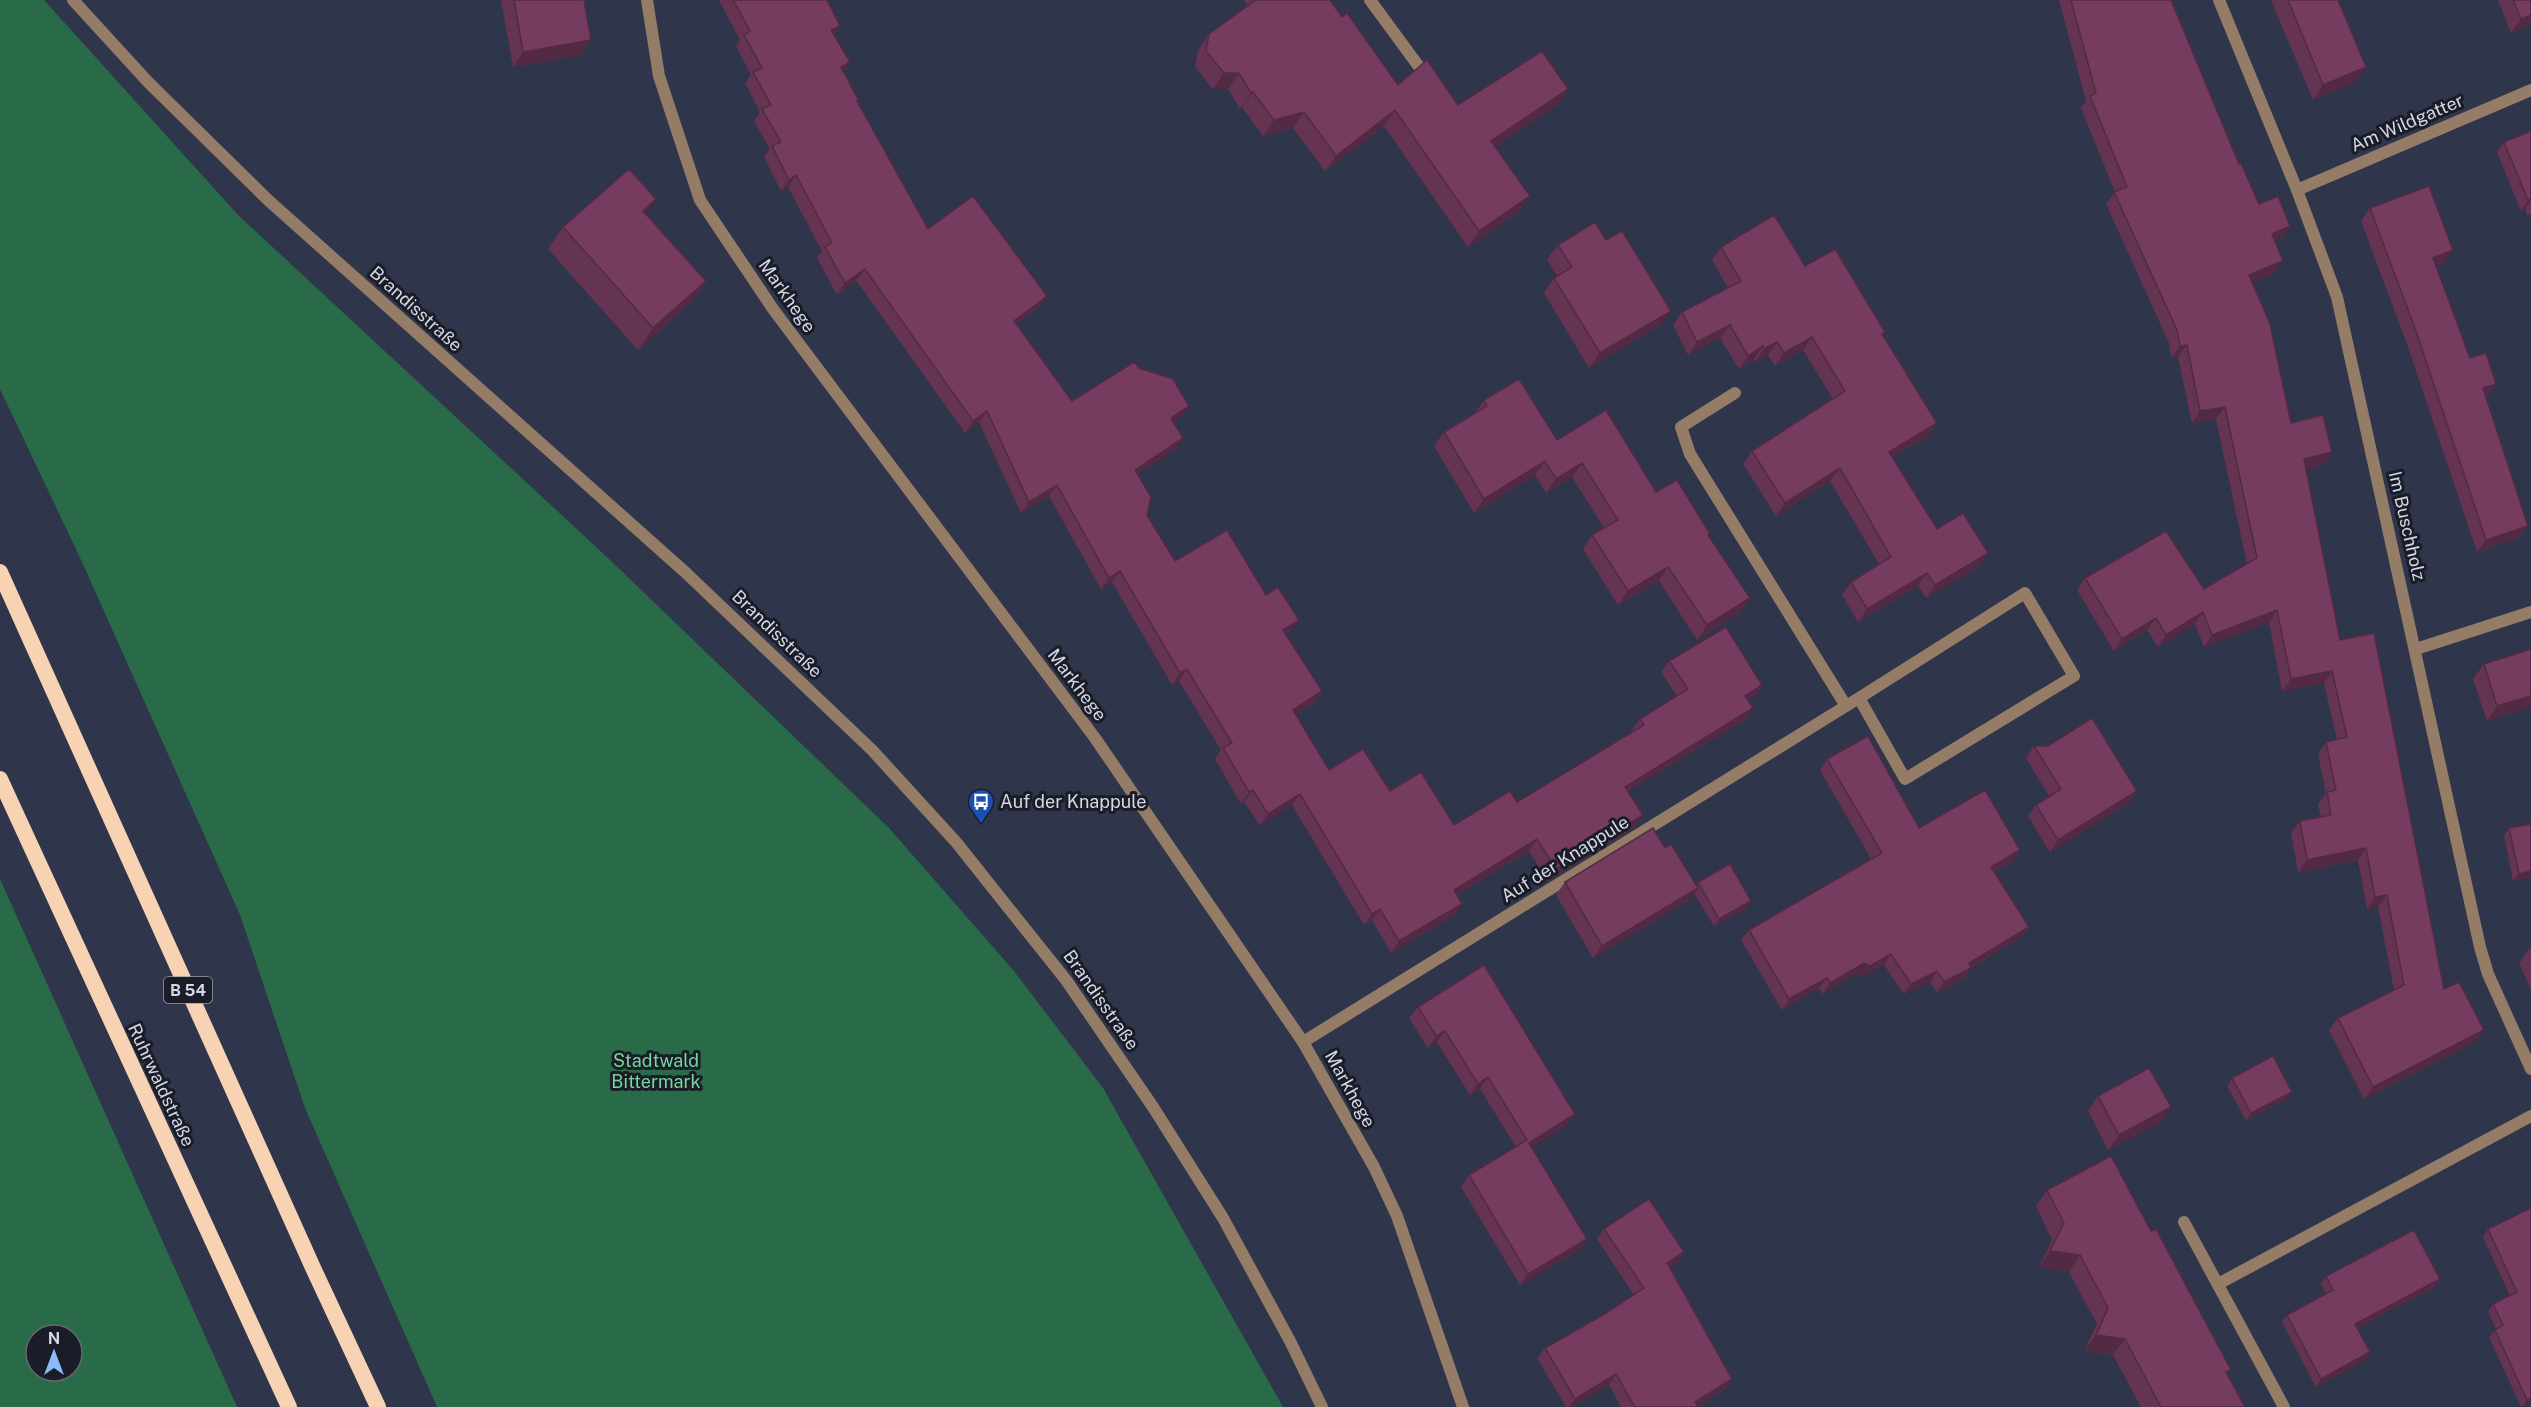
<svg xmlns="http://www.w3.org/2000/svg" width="2531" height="1407" font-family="'Public Sans',sans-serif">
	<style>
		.green { fill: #296b48; fill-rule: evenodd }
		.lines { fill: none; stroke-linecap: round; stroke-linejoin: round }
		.service { stroke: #947c67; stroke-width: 12 }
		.minor { stroke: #947c67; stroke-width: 12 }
		.tertiary { stroke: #947c67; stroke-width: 12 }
		.trunk { stroke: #f8d3b3; stroke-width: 16 }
		.wall { fill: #653453 }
		.shaded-wall { fill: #532a43 }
		.building { fill: #763c60; stroke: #532a43; stroke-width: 1.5 }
		.labels { text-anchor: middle; stroke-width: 6; stroke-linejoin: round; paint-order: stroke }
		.shield { fill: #1a1d27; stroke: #9ca0ad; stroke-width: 1.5 }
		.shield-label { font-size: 16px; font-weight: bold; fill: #d4d8e6 }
		.street-label { font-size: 18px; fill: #d4d8e6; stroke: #1a1d27 }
		.poi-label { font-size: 18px; fill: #d4d8e6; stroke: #1a1d27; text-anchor: start }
		.park-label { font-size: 18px; fill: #73d79f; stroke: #1a1d27 }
	</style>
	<rect width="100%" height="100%" fill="#2f354b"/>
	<g class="green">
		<path d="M0,0H44L238,215L609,559L889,828L1014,971L1103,1088L1283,1407H437L305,1108L240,915L82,562L0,389Z"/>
		<path d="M0,879L237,1407H0ZM36,1335H72V1371H36Z"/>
	</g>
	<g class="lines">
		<g class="service">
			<path d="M2184,1222L2284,1407"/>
			<path d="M2218,1284L2531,1116"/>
		</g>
		<g class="minor">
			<path d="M647,0L659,76L700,200L773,309L1095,738L1303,1042L1374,1167L1397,1216L1463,1407"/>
			<path d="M1370,0L1428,79"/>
			<path d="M2219,0L2297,190L2337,297L2480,947L2488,974L2531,1069"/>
			<path d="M2297,190L2531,90"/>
			<path d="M1735,393L1681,427L1690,454L1846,706"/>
			<path d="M2416,649L2531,612"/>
			<path d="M1303,1042L1846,706L1859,698L2025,593L2074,676L1905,779L1859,698"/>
		</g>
		<path class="tertiary" d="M73,0L148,82L268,200L685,572L872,750L956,842L1066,980L1153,1107L1223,1218L1290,1341L1322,1407"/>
		<g class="trunk">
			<path d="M0,572L314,1270L378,1407"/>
			<path d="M0,779L289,1407"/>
		</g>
	</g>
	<g class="wall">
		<path d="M501,0H584L591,40L581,55L513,67Z"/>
		<path d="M719,0H827L834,35L850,62L844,71L858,103L928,229L1039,307L1016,324L1072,401L1181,417L1174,422L1175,450L1137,474L1147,515L1175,561L1266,595L1291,631L1286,634L1314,703L1295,714L1329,770L1390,791L1454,825L1517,802L1633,732L1632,730L1640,719L1677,696L1661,672L1669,661L1762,685L1754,697L1748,700L1753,708L1745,720L1628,791L1635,827L1548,881L1529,851L1457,895L1454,916L1391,953L1372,920L1364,925L1292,805L1260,825L1244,802L1241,804L1215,759L1221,750L1179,681L1172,685L1112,582L1101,589L1049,496L1021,513L979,422L965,433L856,280L837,295L817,258L822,251L788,187L781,191L764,157L770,149L754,121L760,112L745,83L751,75L736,46L740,40Z"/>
		<path d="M1244,0H1330L1342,17L1398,85L1458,105L1568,89L1557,105L1495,147L1530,196L1518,212L1468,247L1384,126L1325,171L1293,128L1263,136L1242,107L1240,109L1228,89H1213L1195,67L1198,50L1209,34L1248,6Z"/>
		<path d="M2059,0H2171L2239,164L2259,204L2290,226L2281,238L2274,241V273L2252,282L2291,423L2324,464L2306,469L2340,640L2444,989L2475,1042L2364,1099L2329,1030L2338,1018L2394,990L2378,907L2367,909L2358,860L2298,872L2291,833L2300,821L2321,817L2318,804L2326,794L2318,754L2326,742L2337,740L2324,683L2282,691L2269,622L2204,647L2195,624L2158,647L2147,630L2114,651L2077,590L2085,578L2204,589L2247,564L2216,419L2192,423L2178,357L2171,358L2169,343L2106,204L2115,192L2081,108L2086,101Z"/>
		<path d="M2271,0H2338L2355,82L2313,100Z"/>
		<path d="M2498,0H2531V24L2511,33Z"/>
		<path d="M2531,131V214L2527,216L2525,209L2521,211L2497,152L2504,142Z"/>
		<path d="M2370,208L2444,263L2436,266L2470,358L2496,384L2487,396L2485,397L2519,538L2477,552L2407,344L2361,221Z"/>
		<path d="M563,227L706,281L691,302L638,350L548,249Z"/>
		<path d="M1558,245L1660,325L1589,368L1544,293L1554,278L1557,276L1547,259Z"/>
		<path d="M1721,247L1805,266L1882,335L1937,423L1928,436L1892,457L1937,529L1979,566L1926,598L1918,586L1858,622L1842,595L1851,582L1879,564L1830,481L1776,516L1743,464L1752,451L1833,399L1803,350L1775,366L1768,355L1755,362L1754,359L1739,369L1720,338L1688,355L1673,325L1682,312L1728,288L1712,260Z"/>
		<path d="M1484,400L1656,492L1710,534L1709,536L1740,612L1697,640L1659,581L1618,605L1583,549L1592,535L1604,528L1572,477L1546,493L1535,475L1474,513L1434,446L1444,432L1475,413Z"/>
		<path d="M2484,664L2531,707L2487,721L2473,679Z"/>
		<path d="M2034,746L2129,803L2050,852L2028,816L2036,805L2049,796L2026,758Z"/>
		<path d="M1827,759L1919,828L2013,861L1994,872L2021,937L1971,968L1964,979L1937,993L1930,982L1904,994L1884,965L1863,976L1856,974L1823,994L1819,988L1782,1010L1741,940L1749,930L1871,859L1820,770Z"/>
		<path d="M2531,824V877L2513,881L2504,836L2509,828Z"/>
		<path d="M1665,848L1696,885L1698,882L1751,901L1746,909L1714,926L1694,893L1689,900L1593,958L1556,895L1565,882Z"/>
		<path d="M2531,948V990L2519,963L2529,949Z"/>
		<path d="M1418,1007L1575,1114L1566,1126L1532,1147L1587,1239L1578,1251L1520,1285L1461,1187L1469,1175L1516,1147L1480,1089L1470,1095L1437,1042L1428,1048L1409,1018Z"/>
		<path d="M2232,1078L2286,1099L2246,1120L2227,1086Z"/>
		<path d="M2098,1096L2161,1122L2108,1150L2088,1111Z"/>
		<path d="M2047,1190L2228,1375L2245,1407H2141L2113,1355L2084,1351L2097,1324L2069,1272L2039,1267L2052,1240L2036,1206Z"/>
		<path d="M2531,1208V1403L2521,1407L2489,1337L2496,1329L2488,1312L2493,1304L2510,1296L2483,1237L2488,1229Z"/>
		<path d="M1604,1229L1684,1252L1676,1263L1670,1267L1732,1379L1725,1389L1698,1407H1621L1609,1385L1572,1407H1566L1537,1358L1545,1348L1603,1315L1634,1295L1597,1239Z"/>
		<path d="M2326,1276L2435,1287L2357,1328L2370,1352L2365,1360L2316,1387L2282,1322L2287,1315L2326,1294L2321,1284Z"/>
	</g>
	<g class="shaded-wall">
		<path d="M2531,15V24L2511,33L2521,19Z"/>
		<path d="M840,26L832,37L831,30Z"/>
		<path d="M591,40L581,55L513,67L523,52Z"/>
		<path d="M850,62L842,74L841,67Z"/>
		<path d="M2366,67L2355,82L2313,100L2323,85Z"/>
		<path d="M1224,73H1239L1228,89H1213Z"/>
		<path d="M1568,89L1557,105L1480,157L1491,141Z"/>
		<path d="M1253,92L1242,107L1240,109L1251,93Z"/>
		<path d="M1395,110L1384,126L1325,171L1336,156Z"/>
		<path d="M1304,112L1293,128L1263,136L1274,120Z"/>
		<path d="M796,175L788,187L781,191L789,180Z"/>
		<path d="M1530,196L1518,212L1468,247L1479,231Z"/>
		<path d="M656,199L641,221L643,211Z"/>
		<path d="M2531,199L2525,209L2521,211L2528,200Z"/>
		<path d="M2290,226L2281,238L2263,246L2272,234Z"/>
		<path d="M2453,250L2444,263L2425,270L2433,258Z"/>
		<path d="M2283,261L2274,273L2240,287L2249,275Z"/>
		<path d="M865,269L856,280L837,295L845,283Z"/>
		<path d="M706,281L691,302L638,350L653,328Z"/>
		<path d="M1047,296L1039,307L1005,332L1014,321Z"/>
		<path d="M1671,311L1660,325L1589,368L1600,353Z"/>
		<path d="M1730,325L1720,338L1688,355L1697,342Z"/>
		<path d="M1812,337L1803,350L1775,366L1784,353Z"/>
		<path d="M1777,342L1768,355L1755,362L1764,349Z"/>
		<path d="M2187,345L2178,357L2171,358L2180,346Z"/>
		<path d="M1763,346L1754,359L1739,369L1748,356Z"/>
		<path d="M2496,384L2487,396L2474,400L2483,388Z"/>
		<path d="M1189,406L1181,417L1163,429L1171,418Z"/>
		<path d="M2225,407L2216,419L2192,423L2200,411Z"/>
		<path d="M987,411L979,422L965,433L973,421Z"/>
		<path d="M1937,423L1928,436L1880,465L1889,452Z"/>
		<path d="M1183,438L1175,450L1127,481L1135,470Z"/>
		<path d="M2332,452L2324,464L2296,471L2304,459Z"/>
		<path d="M1545,461L1535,475L1474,513L1484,499Z"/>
		<path d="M1582,463L1572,477L1546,493L1556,479Z"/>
		<path d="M1840,468L1830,481L1776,516L1785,503Z"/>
		<path d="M1057,485L1049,496L1021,513L1029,502Z"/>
		<path d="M2528,526L2519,538L2477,552L2486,540Z"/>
		<path d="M1988,553L1979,566L1926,598L1935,585Z"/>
		<path d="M1668,567L1659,581L1618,605L1628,591Z"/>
		<path d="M1120,571L1112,582L1101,589L1109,578Z"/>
		<path d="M1927,573L1918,586L1858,622L1867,609Z"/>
		<path d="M1750,598L1740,612L1697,640L1707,625Z"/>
		<path d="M2277,610L2269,622L2204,647L2212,635Z"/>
		<path d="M2203,612L2195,624L2158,647L2166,635Z"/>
		<path d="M2156,618L2147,630L2114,651L2122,639Z"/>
		<path d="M1299,620L1291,631L1275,641L1283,630Z"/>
		<path d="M1187,669L1179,681L1172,685L1180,673Z"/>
		<path d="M2332,671L2324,683L2282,691L2291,679Z"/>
		<path d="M1762,685L1754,697L1737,707L1745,696Z"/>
		<path d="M1322,691L1314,703L1285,721L1293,710Z"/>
		<path d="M2531,696V707L2487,721L2497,706Z"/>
		<path d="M1753,708L1745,720L1617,798L1625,787Z"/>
		<path d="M1253,790L1244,802L1241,804L1249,792Z"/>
		<path d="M2137,791L2129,803L2050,852L2058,840Z"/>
		<path d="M1300,794L1292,805L1260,825L1268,814Z"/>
		<path d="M1643,815L1635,827L1548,881L1556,869Z"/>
		<path d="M1537,839L1529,851L1446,901L1454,890Z"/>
		<path d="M2366,848L2358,860L2298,872L2307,860Z"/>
		<path d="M2020,850L2013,861L1984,877L1991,867Z"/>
		<path d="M2531,871V877L2513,881L2519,874Z"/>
		<path d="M1698,888L1689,900L1593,958L1602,946Z"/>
		<path d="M2387,895L2378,907L2367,909L2375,897Z"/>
		<path d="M1751,901L1746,909L1714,926L1719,919Z"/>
		<path d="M1462,904L1454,916L1391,953L1399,941Z"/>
		<path d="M1380,909L1372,920L1364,925L1372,914Z"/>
		<path d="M2029,927L2021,937L1962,973L1971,968L1964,979L1937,993L1944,982L1969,963Z"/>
		<path d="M1891,954L1884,965L1863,976L1856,974L1823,994L1830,983L1864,963Z"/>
		<path d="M1937,971L1930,982L1904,994L1911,984Z"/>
		<path d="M1827,978L1819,988L1782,1010L1789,999Z"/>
		<path d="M2484,1030L2475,1042L2364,1099L2373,1087Z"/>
		<path d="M1445,1031L1437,1042L1428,1048L1436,1036Z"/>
		<path d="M1488,1077L1480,1089L1470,1095L1478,1084Z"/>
		<path d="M2292,1092L2286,1099L2246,1120L2251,1113Z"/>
		<path d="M2171,1107L2161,1122L2108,1150L2119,1135Z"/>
		<path d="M1575,1114L1566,1126L1521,1154L1529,1143Z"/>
		<path d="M1587,1239L1578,1251L1520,1285L1528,1274Z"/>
		<path d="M2050,1251L2080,1255L2069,1272L2039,1267Z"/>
		<path d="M1684,1252L1676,1263L1659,1274L1667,1263Z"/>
		<path d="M2440,1279L2435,1287L2350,1332L2355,1324Z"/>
		<path d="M2096,1335L2125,1339L2113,1355L2084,1351Z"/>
		<path d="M2370,1352L2365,1360L2316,1387L2321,1379Z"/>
		<path d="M1616,1374L1609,1385L1572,1407H1569L1575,1399Z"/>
		<path d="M1732,1379L1725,1389L1697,1407L1695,1402Z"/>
		<path d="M2531,1398V1403L2522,1407L2527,1400Z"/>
	</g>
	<g class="building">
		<path d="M514,0H584L591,40L523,52Z"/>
		<path d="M733,0H827L840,26L831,30L850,62L841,67L859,101H857L928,229L973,196L1047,296L1014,321L1072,401L1134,362L1139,368L1173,379L1189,406L1171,418L1183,438L1135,470L1151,497L1147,515L1175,561L1227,530L1266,595L1278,587L1299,620L1283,630L1322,691L1293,710L1329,770L1363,749L1390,791L1421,772L1454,825L1510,791L1517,802L1644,725L1640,719L1688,689L1669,661L1726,627L1762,685L1745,696L1753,708L1625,787L1643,815L1556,869L1537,839L1454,890L1462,904L1399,941L1380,909L1372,914L1300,794L1268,814L1253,790L1249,792L1223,748L1232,743L1187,669L1180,673L1120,571L1109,578L1057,485L1029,502L987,411L973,421L865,269L845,283L825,247L832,243L796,175L789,180L772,146L781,142L762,109L771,105L753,72L762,68L744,35L750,31Z"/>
		<path d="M1256,0H1330L1342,17L1347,13L1398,85L1427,60L1458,105L1542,51L1568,89L1491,141L1530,196L1479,231L1395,110L1336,156L1304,112L1274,120L1253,92L1251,93L1239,73H1224L1206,51L1209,34Z"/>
		<path d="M2071,0H2171L2239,164L2241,163L2259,204L2278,196L2290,226L2272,234L2283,261L2249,275L2270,324L2291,423L2323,415L2332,452L2304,459L2340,640L2374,633L2444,989L2459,982L2484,1030L2373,1087L2338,1018L2404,985L2387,895L2375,897L2366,848L2307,860L2300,821L2331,815L2327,792L2336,790L2326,742L2347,737L2332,671L2291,679L2277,610L2212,635L2203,612L2166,635L2156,618L2122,639L2085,578L2166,531L2204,589L2257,558L2225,407L2200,411L2187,345L2180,346L2177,330L2114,192L2127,187L2090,96L2096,93Z"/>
		<path d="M2288,0H2338L2366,67L2323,85Z"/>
		<path d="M2513,0H2531V15L2521,19Z"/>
		<path d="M2531,131V199L2528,200L2504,142Z"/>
		<path d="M629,169L656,199L643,211L706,281L653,328L563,227Z"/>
		<path d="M2429,186L2453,250L2433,258L2470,358L2486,353L2496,384L2483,388L2528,526L2486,540L2416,331L2370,208Z"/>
		<path d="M1774,215L1805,266L1835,249L1885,332L1882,334L1937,423L1889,452L1937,529L1963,513L1988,553L1935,585L1927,573L1867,609L1851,582L1891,557L1840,468L1785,503L1752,451L1845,391L1812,337L1784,353L1777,342L1764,349L1763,346L1748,356L1730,325L1697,342L1682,312L1741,281L1721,247Z"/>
		<path d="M1595,222L1606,240L1622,231L1671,311L1600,353L1554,278L1572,267L1558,245Z"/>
		<path d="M1519,379L1557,440L1606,410L1656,492L1677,480L1710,534L1708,535L1750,598L1707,625L1668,567L1628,591L1592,535L1618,520L1582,463L1556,479L1545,461L1484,499L1444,432L1487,406L1484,400Z"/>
		<path d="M2531,649V696L2497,706L2484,664Z"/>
		<path d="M2092,718L2137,791L2058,840L2036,805L2061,789L2034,746H2048Z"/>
		<path d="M1868,736L1919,828L1985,790L2020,850L1991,867L2029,927L1969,963L1971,968L1944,982L1937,971L1911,984L1891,954L1870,966L1864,963L1830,983L1827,978L1789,999L1749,930L1882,853L1827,759Z"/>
		<path d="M2531,824V871L2519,874L2509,828Z"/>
		<path d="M1653,828L1665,848L1671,844L1698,888L1602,946L1565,882Z"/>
		<path d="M1730,864L1751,901L1719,919L1698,882Z"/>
		<path d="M1484,965L1575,1114L1529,1143L1587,1239L1528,1274L1469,1175L1527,1140L1488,1077L1478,1084L1445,1031L1436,1036L1418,1007Z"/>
		<path d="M2273,1056L2292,1092L2251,1113L2232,1078Z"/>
		<path d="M2149,1068L2171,1107L2119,1135L2098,1096Z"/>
		<path d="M2111,1156L2151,1231L2156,1229L2231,1370L2226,1372L2245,1407H2161L2125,1339L2096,1335L2108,1308L2080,1255L2050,1251L2064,1223L2047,1190Z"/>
		<path d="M1649,1199L1684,1252L1667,1263L1732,1379L1695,1402L1698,1407H1635L1616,1374L1575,1399L1545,1348L1603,1315L1644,1288L1604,1229Z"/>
		<path d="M2531,1208V1398L2527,1400L2495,1330L2503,1325L2493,1304L2517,1292L2488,1229Z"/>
		<path d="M2414,1230L2440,1279L2355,1324L2370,1352L2321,1379L2287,1315L2333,1290L2326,1276Z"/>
	</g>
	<defs>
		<symbol id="bus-pin" viewBox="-11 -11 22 30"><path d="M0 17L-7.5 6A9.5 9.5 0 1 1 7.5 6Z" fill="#1a4fb4" stroke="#1a1d27"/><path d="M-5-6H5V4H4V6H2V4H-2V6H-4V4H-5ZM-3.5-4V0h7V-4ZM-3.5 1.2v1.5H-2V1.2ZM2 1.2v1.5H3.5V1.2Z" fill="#fff"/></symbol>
	</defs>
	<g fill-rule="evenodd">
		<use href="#bus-pin" x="966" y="787" width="30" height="40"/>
	</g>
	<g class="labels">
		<rect class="shield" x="164" y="977" width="48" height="26" rx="4.5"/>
		<g class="shield-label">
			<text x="188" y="996">B 54</text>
		</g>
		<g class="street-label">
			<text transform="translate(2407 123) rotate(-23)" y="6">Am Wildgatter</text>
			<text transform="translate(787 296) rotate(55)" y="6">Markhege</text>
			<text transform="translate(416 309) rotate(42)" y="6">Brandisstraße</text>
			<text transform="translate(2407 526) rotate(77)" y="6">Im Buschholz</text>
			<text transform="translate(777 634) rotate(44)" y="6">Brandisstraße</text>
			<text transform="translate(1077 685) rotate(53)" y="6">Markhege</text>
			<text transform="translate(1565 859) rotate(-32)" y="6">Auf der Knappule</text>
			<text transform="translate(1101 1000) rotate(55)" y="6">Brandisstraße</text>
			<text transform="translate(161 1085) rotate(65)" y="6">Ruhrwaldstraße</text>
			<text transform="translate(1350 1089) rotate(61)" y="6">Markhege</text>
		</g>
		<g class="poi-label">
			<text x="1000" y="808">Auf der Knappule</text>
		</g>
		<g class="park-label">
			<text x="656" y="1067">Stadtwald<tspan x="656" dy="21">Bittermark</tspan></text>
		</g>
	</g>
	<g transform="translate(54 1353)"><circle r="28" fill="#1a1d27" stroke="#646873" stroke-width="1.5"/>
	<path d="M0-4.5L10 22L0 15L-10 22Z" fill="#8bb9fc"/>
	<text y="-9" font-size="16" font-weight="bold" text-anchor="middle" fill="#d4d8e6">N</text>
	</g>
</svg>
